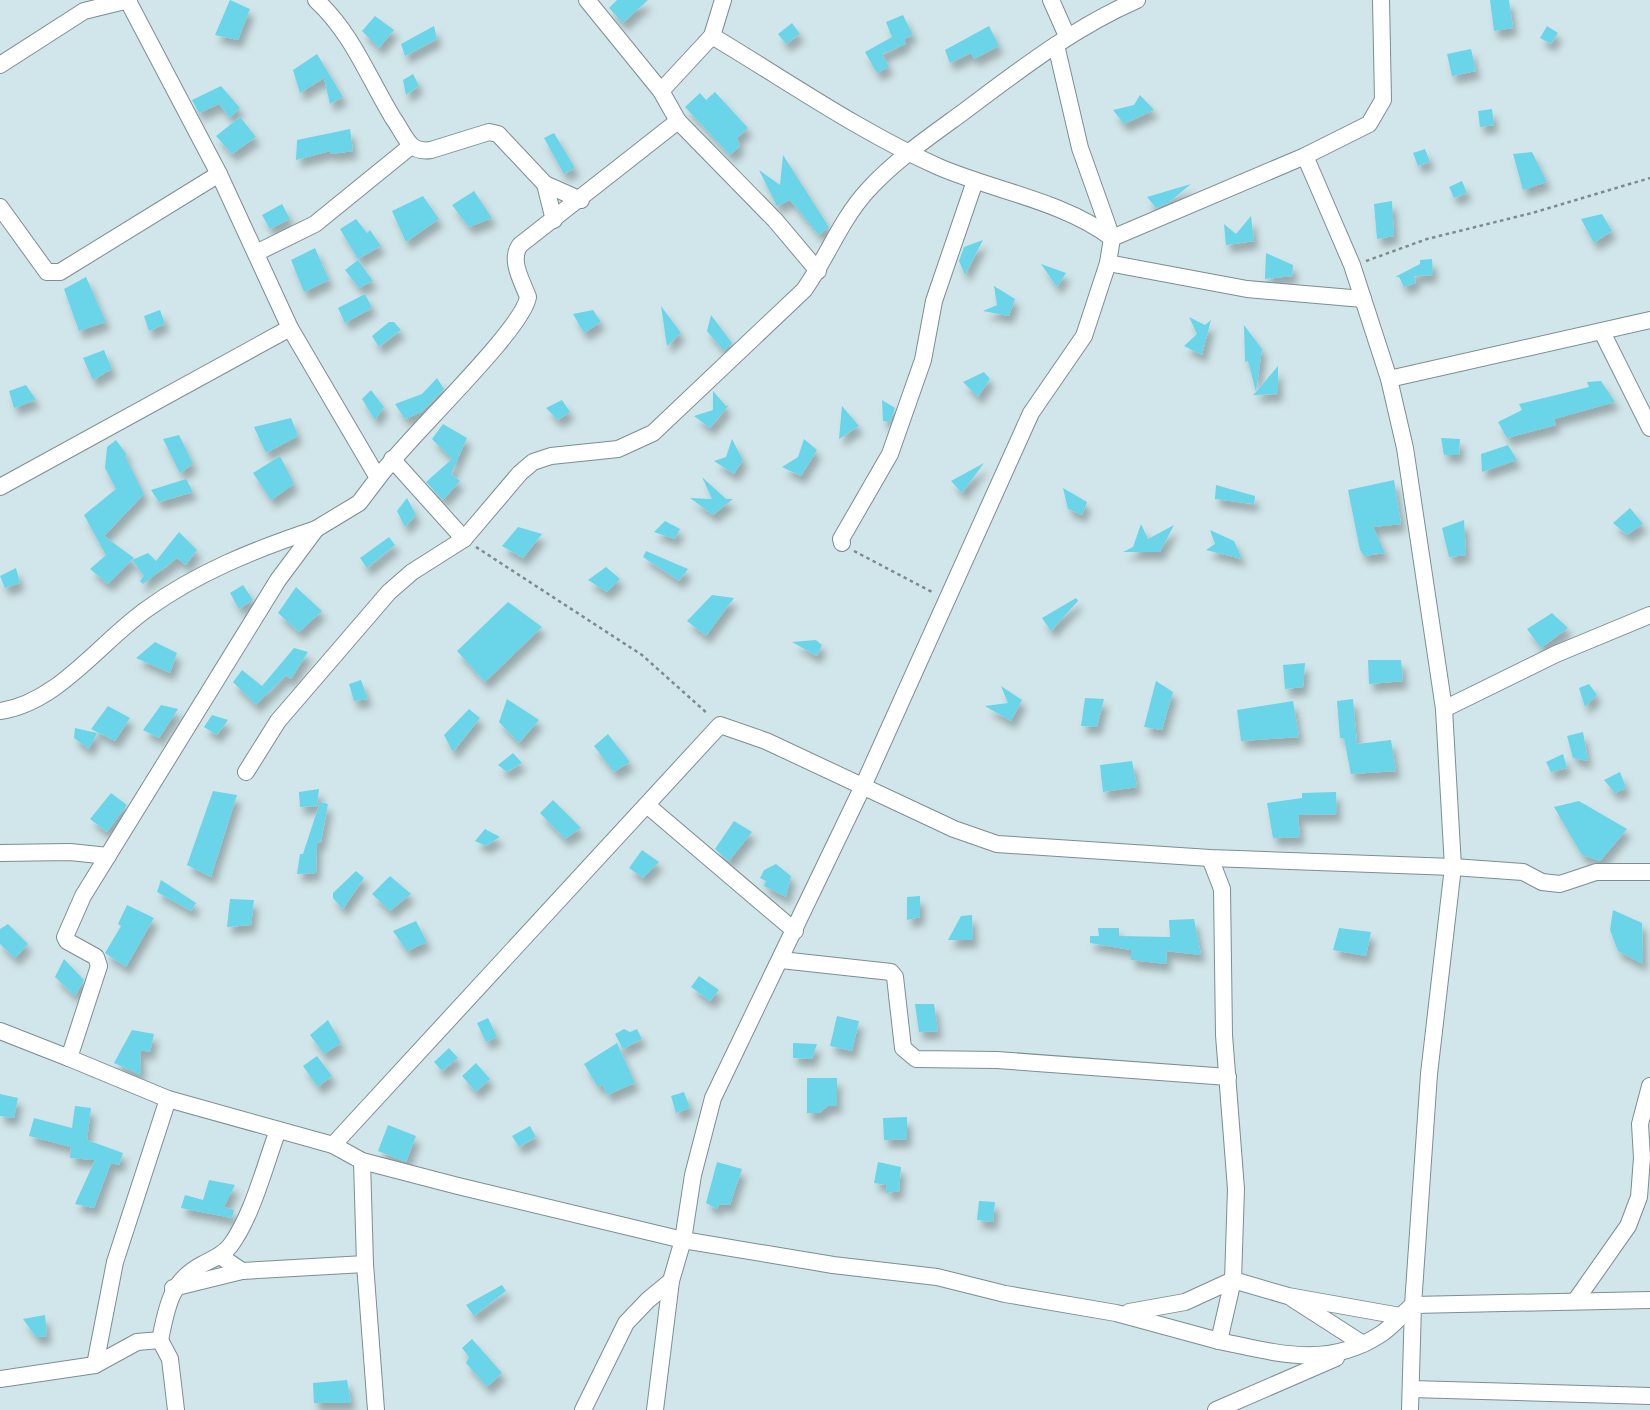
<svg xmlns="http://www.w3.org/2000/svg" width="1650" height="1410" font-family="'PT Sans Narrow',sans-serif">
	<style>
		.building { fill: #6ad4e8; filter: url(#shadow) }
		.lines { fill: none; stroke-linecap: round; stroke-linejoin: round }
		.minor-casing { stroke: #7b8e92; stroke-width: 18 }
		.path { stroke: #7c8b8e; stroke-width: 2.5; stroke-dasharray: 3.5 3.5; stroke-linecap: butt }
		.minor { stroke: #fff; stroke-width: 16 }
	</style>
	<defs>
		<filter id="shadow"><feDropShadow dx="4.5" dy="8" stdDeviation="3.5" flood-color="#0004"/></filter>
	</defs>
	<rect width="100%" height="100%" fill="#d1e6ea"/>
	<g class="building">
		<path d="M230,0L250,9L238,40L215,35Z"/>
		<path d="M617,0H648L623,23L609,8Z"/>
		<path d="M1490,0H1509L1513,28L1494,31Z"/>
		<path d="M903,15L913,35L904,39L906,44L882,54L889,67L877,73L865,52L892,37L886,22Z"/>
		<path d="M375,16L394,30L379,48L362,31Z"/>
		<path d="M792,23L800,34L786,44L778,34Z"/>
		<path d="M434,26L437,39L405,56L401,44Z"/>
		<path d="M989,26L999,46L974,59L971,53L950,63L945,50Z"/>
		<path d="M1547,26L1558,33L1551,44L1540,38Z"/>
		<path d="M1471,49L1476,71L1452,76L1447,54Z"/>
		<path d="M317,54L343,97L330,104L324,78L300,93L293,70Z"/>
		<path d="M413,74L419,86L406,95L403,80Z"/>
		<path d="M221,86L240,108L230,118L219,104L199,113L192,100Z"/>
		<path d="M715,92L748,128L737,138L740,146L730,155L685,107L700,93L706,100Z"/>
		<path d="M1140,95L1154,110L1124,124L1113,110L1134,105Z"/>
		<path d="M1492,109L1494,125L1480,127L1478,111Z"/>
		<path d="M240,117L256,137L232,154L216,136Z"/>
		<path d="M350,129L353,151L331,154L330,151L296,160L297,140Z"/>
		<path d="M554,133L575,168L564,174L544,138Z"/>
		<path d="M1425,149L1430,162L1418,166L1413,153Z"/>
		<path d="M1532,152L1547,182L1523,190L1513,154Z"/>
		<path d="M783,155L829,227L819,235L790,200L777,206L759,170L780,185Z"/>
		<path d="M1462,181L1467,193L1454,198L1449,187Z"/>
		<path d="M1191,184L1168,203L1156,208L1147,197Z"/>
		<path d="M474,191L492,218L469,227L452,205Z"/>
		<path d="M423,196L439,219L406,242L392,211Z"/>
		<path d="M1392,201L1394,236L1377,239L1374,204Z"/>
		<path d="M282,204L290,219L270,229L262,215Z"/>
		<path d="M1602,214L1612,231L1594,243L1581,219Z"/>
		<path d="M1251,216L1254,241L1226,245L1224,224L1236,234Z"/>
		<path d="M356,219L367,233L370,230L381,246L358,259L340,229Z"/>
		<path d="M983,240L965,275L959,261L964,247Z"/>
		<path d="M315,248L329,280L304,292L291,260Z"/>
		<path d="M1266,253L1293,265L1292,276L1265,279Z"/>
		<path d="M1432,259L1433,275L1414,276L1416,283L1404,287L1399,277H1395L1420,264V260Z"/>
		<path d="M358,260L373,281L359,288L345,270Z"/>
		<path d="M1041,264L1066,273L1057,287Z"/>
		<path d="M86,277L106,322L79,331L64,289Z"/>
		<path d="M994,286L1015,299L1009,316L983,311L997,305Z"/>
		<path d="M365,294L372,308L345,323L338,308Z"/>
		<path d="M661,306L681,333L667,346Z"/>
		<path d="M160,310L165,324L149,331L144,316Z"/>
		<path d="M593,310L601,322L584,333L573,314Z"/>
		<path d="M711,315L732,343L724,351L707,331Z"/>
		<path d="M1189,317L1205,325L1211,320L1202,355L1184,346L1197,334Z"/>
		<path d="M389,322H394L401,330L379,347L372,336Z"/>
		<path d="M1244,325L1262,349L1256,392L1278,366V394L1253,395L1256,392L1248,361L1245,362Z"/>
		<path d="M104,350L112,369L93,380L83,358Z"/>
		<path d="M984,372L990,379L978,397L963,382Z"/>
		<path d="M437,378L444,389L422,412L405,419L395,404L422,394Z"/>
		<path d="M1601,381L1615,402L1554,419L1556,425L1507,438L1498,422L1522,410L1519,404L1589,387L1587,382Z"/>
		<path d="M26,385L36,400L14,408L9,391Z"/>
		<path d="M371,390L384,407L375,420L362,399Z"/>
		<path d="M713,391L726,406L729,405L710,428L694,416L713,410Z"/>
		<path d="M562,400L570,412L558,420L546,408Z"/>
		<path d="M882,400L895,408L890,422L883,421Z"/>
		<path d="M842,406L859,426L839,439Z"/>
		<path d="M291,418L298,436L266,453L254,427Z"/>
		<path d="M443,424L467,438L451,474L460,481L443,500L426,482L452,459L432,439Z"/>
		<path d="M179,435L193,464L180,473L163,439Z"/>
		<path d="M1441,438L1460,439L1459,455H1444Z"/>
		<path d="M732,439L743,460L734,474L714,461L726,457Z"/>
		<path d="M804,439L817,450L801,476L782,467L798,457Z"/>
		<path d="M116,440L127,455L125,456L144,494L104,536L134,558L108,584L90,569L106,555L84,515L116,489L105,468L107,447Z"/>
		<path d="M1508,445L1517,460L1482,472L1481,454Z"/>
		<path d="M280,456L294,484L271,500L253,473Z"/>
		<path d="M984,463L962,493L951,481Z"/>
		<path d="M702,477L726,499H733L713,515L690,498L712,499Z"/>
		<path d="M186,479L193,492L159,502L151,490Z"/>
		<path d="M1394,480L1401,524L1373,527L1385,553L1364,556L1360,550L1348,490Z"/>
		<path d="M1216,485L1255,496L1254,504L1215,499Z"/>
		<path d="M1063,488L1087,502L1082,515L1068,509Z"/>
		<path d="M407,498L416,515L405,527L397,511Z"/>
		<path d="M1630,508L1643,524L1627,535L1613,523Z"/>
		<path d="M1464,520L1466,555L1449,557L1442,528Z"/>
		<path d="M665,521L680,529L675,539L654,532Z"/>
		<path d="M1141,524L1148,539L1174,525L1160,552H1123L1133,547Z"/>
		<path d="M518,527L542,534L523,558L502,546Z"/>
		<path d="M1210,530L1234,541L1242,559L1206,550L1215,544Z"/>
		<path d="M179,532L197,550L186,565L177,558L143,584L140,581L144,576L132,560L148,553L156,561Z"/>
		<path d="M389,537L395,545L367,568L360,558Z"/>
		<path d="M646,551L688,569L679,581L643,557Z"/>
		<path d="M606,567L620,579L607,592L588,580Z"/>
		<path d="M16,568L20,583L5,588L0,576Z"/>
		<path d="M243,585L253,600L239,609L230,593Z"/>
		<path d="M296,587L322,611L299,632L278,613Z"/>
		<path d="M712,595L734,598L706,636L687,621Z"/>
		<path d="M1076,598L1078,601L1051,631L1042,618Z"/>
		<path d="M508,602L542,627L485,682L457,651Z"/>
		<path d="M1552,613L1568,628L1541,648L1527,629Z"/>
		<path d="M816,640L822,645L817,656L792,642Z"/>
		<path d="M155,642L177,653L170,673L136,658Z"/>
		<path d="M294,648L308,652L291,679L286,675L256,705L233,682L242,670L262,686Z"/>
		<path d="M1368,660H1401L1403,681L1369,684Z"/>
		<path d="M1305,663L1303,687L1285,689L1283,665Z"/>
		<path d="M361,680L368,699L354,701L349,684Z"/>
		<path d="M1156,681L1173,692L1162,730L1144,727Z"/>
		<path d="M1589,684L1597,695L1585,707L1579,688Z"/>
		<path d="M1001,686L1022,700L1011,721L985,706L1008,703Z"/>
		<path d="M1085,698L1104,699L1097,727L1081,726Z"/>
		<path d="M507,699L539,720L519,743L499,722Z"/>
		<path d="M1353,699L1357,744L1391,740L1396,771L1351,774L1344,738H1340L1337,701Z"/>
		<path d="M1293,701L1299,737L1241,741L1237,710Z"/>
		<path d="M161,705L178,709L159,738L143,730Z"/>
		<path d="M108,706L130,718L115,741L91,729Z"/>
		<path d="M469,709L480,718L453,752L444,735Z"/>
		<path d="M212,715L228,720L217,735L204,727Z"/>
		<path d="M75,728L97,733L89,749L74,738Z"/>
		<path d="M1583,732L1588,761L1573,758L1567,736Z"/>
		<path d="M608,734L630,762L614,772L594,746Z"/>
		<path d="M513,753L522,763L507,772L498,765Z"/>
		<path d="M1563,754L1567,768L1551,772L1546,762Z"/>
		<path d="M1132,761L1137,787L1103,792L1100,765Z"/>
		<path d="M1620,772L1626,788L1615,793L1604,780Z"/>
		<path d="M319,789L317,806L300,807L299,792Z"/>
		<path d="M213,791L237,795L211,877L187,865Z"/>
		<path d="M1336,792L1337,814L1298,815L1300,837L1273,838L1267,803L1302,798V793Z"/>
		<path d="M111,793L127,805L107,832L90,819Z"/>
		<path d="M553,800L581,828L565,839L540,813Z"/>
		<path d="M1579,801L1627,829L1600,861L1582,855L1554,807Z"/>
		<path d="M320,802L328,804L321,842L317,843L316,873L297,874L300,854H303Z"/>
		<path d="M734,821L752,832L729,861L715,849Z"/>
		<path d="M485,829L500,837L486,846L475,841Z"/>
		<path d="M642,850L659,862L643,878L629,868Z"/>
		<path d="M776,864L791,876L786,897L764,886L766,881L760,878L764,870Z"/>
		<path d="M356,871L364,878L343,909L333,898V893Z"/>
		<path d="M390,876L411,894L390,911L372,894Z"/>
		<path d="M161,880L196,903L191,911L157,892Z"/>
		<path d="M920,896V917L907,920V897Z"/>
		<path d="M230,899L254,900L251,925L227,927Z"/>
		<path d="M127,905L154,918L126,967L105,953L121,926L118,924Z"/>
		<path d="M1613,910L1642,923L1643,964L1618,951L1610,930Z"/>
		<path d="M972,915L973,940H948L961,916Z"/>
		<path d="M1194,919L1201,955L1166,951L1167,964L1131,960V950L1090,943V936H1099L1098,928H1119V936L1170,937L1169,920Z"/>
		<path d="M416,921L427,942L407,951L393,931Z"/>
		<path d="M8,924L28,944L15,958L0,944V929Z"/>
		<path d="M1339,928L1371,932L1366,956L1333,950Z"/>
		<path d="M64,959L84,980L75,996L55,977Z"/>
		<path d="M699,976L719,990L710,1001L691,987Z"/>
		<path d="M915,1004H934L938,1031L919,1032Z"/>
		<path d="M837,1016L859,1021L852,1051L830,1046Z"/>
		<path d="M488,1018L497,1037L486,1042L477,1023Z"/>
		<path d="M328,1020L341,1043L324,1054L310,1035Z"/>
		<path d="M624,1029L630,1032L637,1029L642,1039L623,1049L615,1034Z"/>
		<path d="M132,1030L154,1034L150,1052L140,1050L141,1075L114,1063Z"/>
		<path d="M617,1043L635,1083L607,1095L603,1085L598,1087L584,1064Z"/>
		<path d="M793,1043L817,1044L812,1059L793,1058Z"/>
		<path d="M449,1048L458,1058L442,1071L434,1062Z"/>
		<path d="M317,1056L332,1076L318,1087L303,1066Z"/>
		<path d="M476,1063L490,1079L476,1092L462,1076Z"/>
		<path d="M807,1078H837V1106H828L819,1113H807Z"/>
		<path d="M684,1092L690,1108L676,1113L671,1096Z"/>
		<path d="M0,1094L18,1098L14,1118L0,1116Z"/>
		<path d="M75,1106L91,1108L87,1140L123,1153L119,1165L111,1163L94,1208L75,1204L95,1160L70,1158L71,1147L29,1136L34,1118L72,1128Z"/>
		<path d="M907,1117V1139L884,1140L883,1118Z"/>
		<path d="M388,1125L416,1136L406,1162L378,1151Z"/>
		<path d="M530,1126L536,1137L519,1147L512,1136Z"/>
		<path d="M717,1162L742,1169L730,1205L719,1204L717,1209L706,1203Z"/>
		<path d="M878,1162L901,1167L899,1191L886,1193L887,1185L874,1183Z"/>
		<path d="M209,1180L235,1185L224,1207L234,1210L232,1218L181,1208L185,1195L203,1200Z"/>
		<path d="M979,1201L995,1202L993,1222L977,1220Z"/>
		<path d="M502,1285L506,1291L474,1316L466,1305Z"/>
		<path d="M45,1315L47,1336L36,1337L23,1319Z"/>
		<path d="M472,1339L502,1373L487,1387L466,1363L469,1357L462,1348Z"/>
		<path d="M347,1380L351,1403H314L313,1383Z"/>
	</g>
	<g class="lines">
		<defs>
			<g id="minor">
				<path d="M316,0C352,33 368,77 393,118C399,126 404,138 411,145C417,151 424,151 431,150L489,132L498,134L545,184L581,200"/>
				<path d="M587,0L661,91L712,36C786,80 860,132 939,167C995,191 1063,201 1112,238"/>
				<path d="M1051,0L1067,36"/>
				<path d="M128,1L219,174L290,328L378,478L359,503L316,529L278,580L83,896L65,937L67,941L96,957L99,966L69,1058L168,1099L333,1145L362,1161L458,1186L683,1240L833,1265L937,1277L1005,1294L1116,1313L1219,1341L1233,1280L1236,1189L1224,1035L1222,889L1210,858"/>
				<path d="M712,36L723,0"/>
				<path d="M0,65L84,11L129,0"/>
				<path d="M661,91L678,121L775,220L818,271"/>
				<path d="M545,184L554,220"/>
				<path d="M0,207L47,272H60L219,174"/>
				<path d="M1112,238L1305,156L1369,124L1383,100L1381,0"/>
				<path d="M256,253L315,224L411,146"/>
				<path d="M1108,263L1247,289L1363,299"/>
				<path d="M1602,332L1650,428"/>
				<path d="M1389,379L1650,320"/>
				<path d="M392,459L464,539"/>
				<path d="M378,478C406,439 523,330 528,297C522,281 509,260 520,245L678,121"/>
				<path d="M0,487L290,328"/>
				<path d="M842,543L841,539L890,454L923,360L934,301L975,181"/>
				<path d="M1444,709L1556,654L1650,615"/>
				<path d="M0,711C58,703 100,642 147,609C198,572 256,549 316,529"/>
				<path d="M246,772L278,721L389,592L412,572L464,539L520,473L533,462L551,456L618,449L653,433L804,290C827,258 840,221 867,191C894,161 929,137 962,113C1018,71 1073,28 1137,0"/>
				<path d="M648,806L795,931"/>
				<path d="M0,853L70,852L108,856"/>
				<path d="M781,960L891,972L895,977L903,1048L916,1059L997,1060L1228,1077"/>
				<path d="M0,1031L69,1058"/>
				<path d="M333,1145L720,725L766,741L954,829L997,844L1210,858L1453,867L1523,872L1542,882L1560,884L1596,872H1650"/>
				<path d="M362,1161L365,1264L376,1410"/>
				<path d="M220,1256L242,1271L365,1264"/>
				<path d="M173,1288L242,1271"/>
				<path d="M1293,1299L1363,1344"/>
				<path d="M1576,1300L1628,1226L1639,1197L1642,1158L1640,1124L1650,1086"/>
				<path d="M1129,1312L1185,1302L1233,1280L1288,1296L1400,1316"/>
				<path d="M160,1340L170,1359L176,1410"/>
				<path d="M1219,1341C1277,1353 1328,1369 1381,1334C1393,1326 1402,1314 1413,1305L1429,1074L1453,867L1444,709L1405,448L1389,379L1352,265L1305,156"/>
				<path d="M95,1365L115,1262L168,1099"/>
				<path d="M0,1379L95,1365L137,1342L160,1340C167,1307 170,1281 203,1264C213,1259 223,1255 230,1246C252,1217 265,1165 278,1130"/>
				<path d="M1411,1389L1650,1396"/>
				<path d="M583,1410L626,1323L648,1300L671,1281"/>
				<path d="M655,1410L671,1281L683,1240L693,1175L713,1098L864,784L1031,413L1084,336L1108,263L1112,238L1080,148L1056,45"/>
				<path d="M1216,1410L1336,1358"/>
				<path d="M1410,1410L1413,1305L1650,1300"/>
			</g>
		</defs>
		<use href="#minor" class="minor-casing"/>
		<g class="path">
			<path d="M1366,261L1427,239L1532,213L1650,178"/>
			<path d="M476,547L642,655L708,714"/>
			<path d="M854,551L934,593"/>
		</g>
		<use href="#minor" class="minor"/>
	</g>
</svg>
